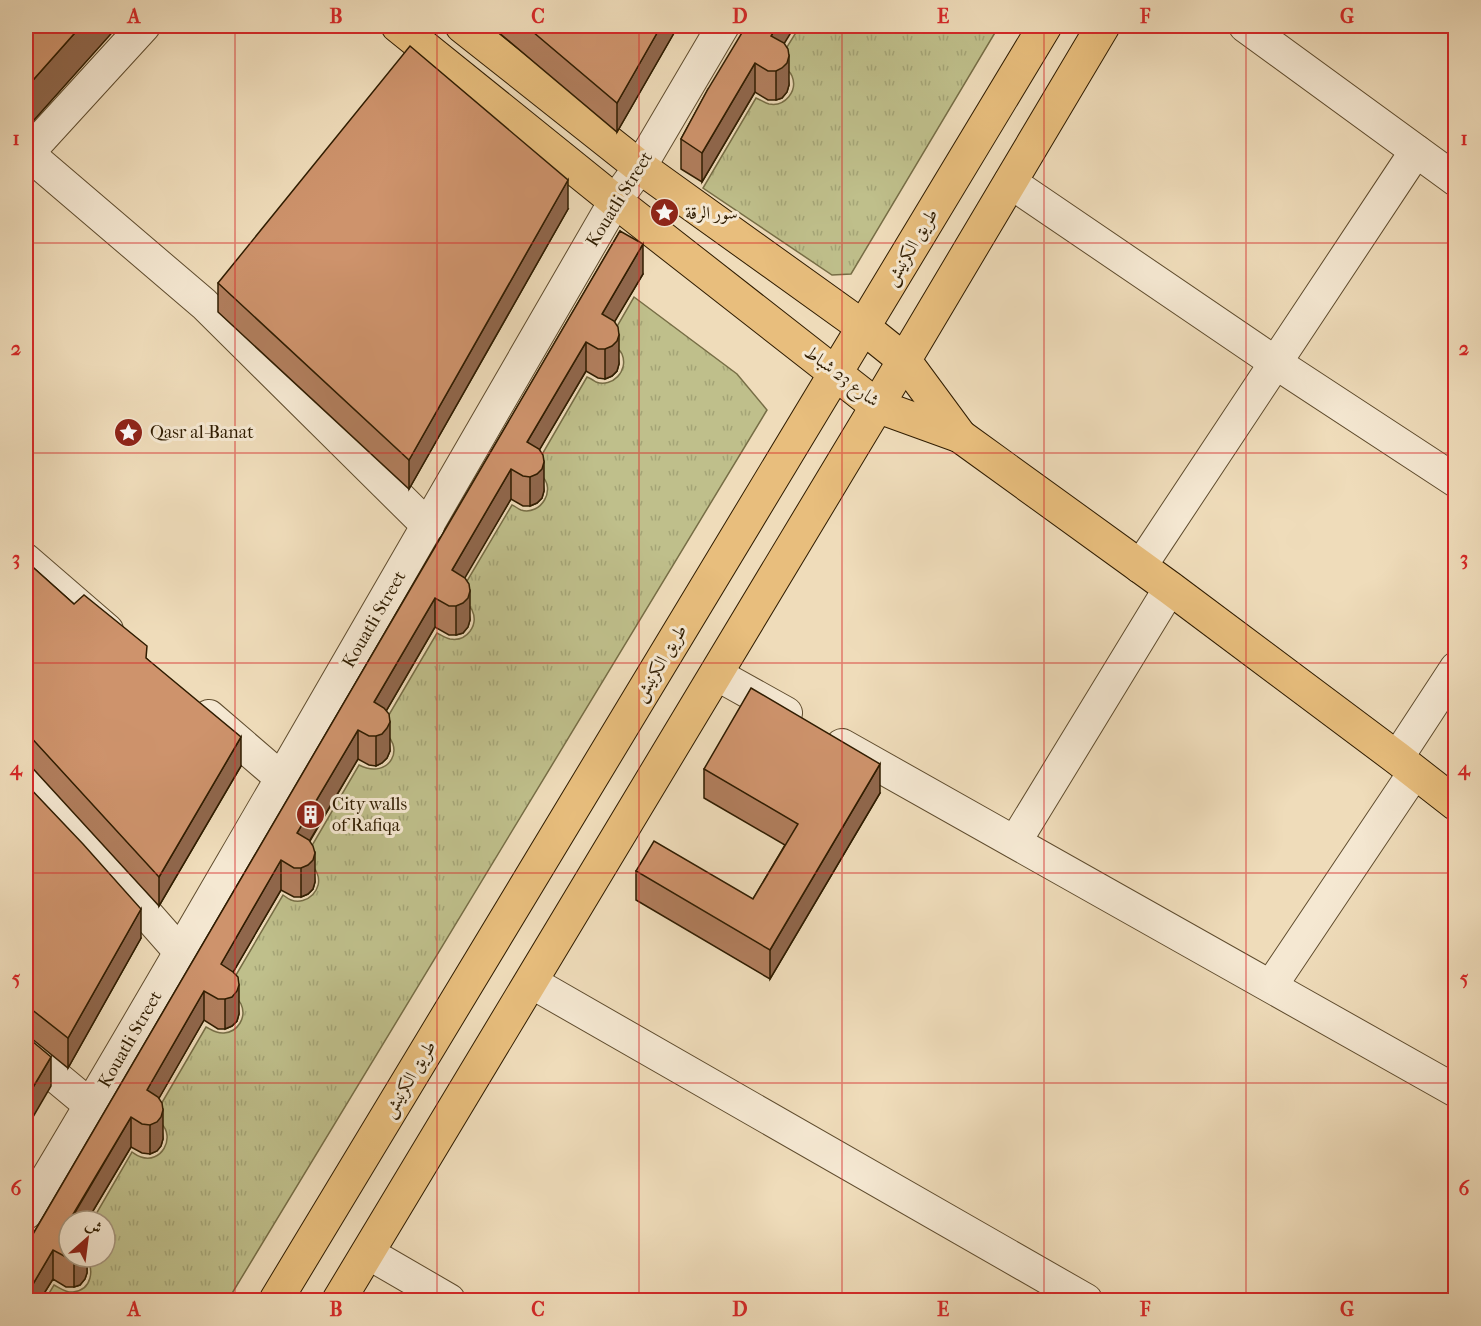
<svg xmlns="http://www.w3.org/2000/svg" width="1481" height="1326" font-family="'IM FELL French Canon',Amiri,serif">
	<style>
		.park { fill: url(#park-tufts); stroke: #776e46; stroke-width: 1.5 }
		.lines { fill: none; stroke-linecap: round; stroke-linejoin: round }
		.minor-casing { stroke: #5f4c2e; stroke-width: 34 }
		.major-casing { stroke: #2f1c00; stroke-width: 35 }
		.minor { stroke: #f5e8d2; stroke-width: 32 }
		.major { stroke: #e8be7d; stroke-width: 33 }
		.wall { fill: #b17e5d; stroke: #2f1c00; stroke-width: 1.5 }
		.shaded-wall { fill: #90674c; stroke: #2f1c00; stroke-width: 1.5 }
		.building { fill: #ce936c; stroke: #2f1c00; stroke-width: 1.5 }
		.grid { fill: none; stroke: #d62828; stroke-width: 1.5; stroke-opacity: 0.55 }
		.labels { text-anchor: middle; stroke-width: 6; stroke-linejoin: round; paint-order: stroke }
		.street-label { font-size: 18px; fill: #2f1c00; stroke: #f5e8d2 }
		.poi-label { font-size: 18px; fill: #2f1c00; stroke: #f5e8d2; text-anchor: start }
		.neatline { fill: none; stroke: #d62828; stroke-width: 2 }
		.grid-label { font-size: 20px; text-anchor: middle; font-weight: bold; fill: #d62828 }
	</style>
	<defs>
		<pattern id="park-tufts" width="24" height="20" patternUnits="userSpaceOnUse" patternTransform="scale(1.5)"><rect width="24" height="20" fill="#bfbf8b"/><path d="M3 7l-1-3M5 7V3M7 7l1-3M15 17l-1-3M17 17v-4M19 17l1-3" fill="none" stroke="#a4a476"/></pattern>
	</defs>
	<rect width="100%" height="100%" fill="#efdcba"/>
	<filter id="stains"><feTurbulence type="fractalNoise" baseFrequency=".00333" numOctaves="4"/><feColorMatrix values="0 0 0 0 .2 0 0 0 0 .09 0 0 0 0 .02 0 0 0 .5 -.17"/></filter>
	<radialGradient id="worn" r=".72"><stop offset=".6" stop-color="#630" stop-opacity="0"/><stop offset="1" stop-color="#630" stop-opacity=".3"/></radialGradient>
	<g class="park">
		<path d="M800,26H999L851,274L832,275L703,188L756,98C761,100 765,103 769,104C785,107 798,91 792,76C789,69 783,67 777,63Z"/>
		<path d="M634,297L737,374L767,410L228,1300H45L54,1285C60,1288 66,1293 73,1292C92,1290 95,1269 85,1257H105V1221H92L132,1152C135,1154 137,1156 141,1157C161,1164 176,1138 161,1123C161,1122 153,1118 153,1118L206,1027C212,1030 217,1034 224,1033C238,1032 247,1017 241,1004C238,998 232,995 226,992L283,895C286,897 288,899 291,900C307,906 324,889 317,873C315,867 309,864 303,861L359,765C390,781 408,745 380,730L437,633C441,635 446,638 450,639C467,642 479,625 472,610C469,604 463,601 457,598L512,505C515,506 518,509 521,510C541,516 557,489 541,475C539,473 536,471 533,470L587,377C590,378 593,380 596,382C612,388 629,371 622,354C619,348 613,345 608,342Z"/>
	</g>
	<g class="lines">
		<defs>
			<g id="minor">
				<path d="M1245,26L1456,180"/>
				<path d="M26,152L204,304L428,526"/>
				<path d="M26,155L144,26"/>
				<path d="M1010,182L1276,363L1456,481"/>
				<path d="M26,560L107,630"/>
				<path d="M1140,567L1416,151"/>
				<path d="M716,674L786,713"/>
				<path d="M209,716L281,778"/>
				<path d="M842,745L1456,1091"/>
				<path d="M1397,758L1456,668"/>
				<path d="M26,777L181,953"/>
				<path d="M1015,842L1170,588"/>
				<path d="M531,982L1086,1300"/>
				<path d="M1271,986L1414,773"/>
				<path d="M26,1052L91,1106"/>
				<path d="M26,1213C113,1069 197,923 282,777C394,585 505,393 615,201L640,167L723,26"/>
				<path d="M368,1253L449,1300"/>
			</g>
			<g id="major">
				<path d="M398,26L615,201L877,406L960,436L1170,588L1397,758L1456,804"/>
				<path d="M462,26L640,167L863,327L904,360L960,436"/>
				<path d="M276,1300L1045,26"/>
				<path d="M339,1300L877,406L1103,26"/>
			</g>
		</defs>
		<use href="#minor" class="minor-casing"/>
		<use href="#major" class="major-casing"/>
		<use href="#minor" class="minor"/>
		<use href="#major" class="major"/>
	</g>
	<g class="wall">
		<path d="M491,26H678L617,132Z"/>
		<path d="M784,43L789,85L787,92L782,98L776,100H768L755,92L702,182L681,169V139L708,89Z"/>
		<path d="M568,209L409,489L218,312V283Z"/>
		<path d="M620,231L643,274L614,322L619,364L617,371L612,376L605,379L598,378L586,371L539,450L544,491L542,498L537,503L530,506H523L511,499L464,578L470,620L468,627L463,633L456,635H449L435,627L386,711L390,751L387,758L382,763L376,766L369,765L358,759L310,841L315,882L313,889L308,894L301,897H294L281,890L233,972L239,1014L237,1021L232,1026L225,1029H218L204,1020L159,1098L163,1139L161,1146L157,1151L150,1154L142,1153L131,1147L87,1221H69L87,1257V1273L85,1279L80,1285L74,1287H66L53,1279L40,1300H26V1246Z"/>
		<path d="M26,561L74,604L147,659L241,766L159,906L26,761Z"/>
		<path d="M704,769L880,793L770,979L636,900V871L753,899L785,845L704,798Z"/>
		<path d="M26,784L141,938L68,1068L26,1034Z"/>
	</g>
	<g class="shaded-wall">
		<path d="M81,26H118L26,129V88Z"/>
		<path d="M661,26H678L617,132V103Z"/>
		<path d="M777,26H795L771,65V36Z"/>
		<path d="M789,56V85L787,92L782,98L776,100V71Z"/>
		<path d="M755,63V92L702,182V153Z"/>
		<path d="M568,180V209L409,489V460Z"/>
		<path d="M643,244V274L602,343V314Z"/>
		<path d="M619,335V364L617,371L612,376L605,379V349Z"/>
		<path d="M586,342V371L527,471V442Z"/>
		<path d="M544,462V491L542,498L537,503L530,506V477Z"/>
		<path d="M511,469V499L452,600V570Z"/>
		<path d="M470,591V620L468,627L463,633L456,635V606Z"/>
		<path d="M435,598V627L374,732V702Z"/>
		<path d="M390,722V751L387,758L382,763L376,766V736Z"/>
		<path d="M358,730V759L297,862V833Z"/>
		<path d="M241,737V766L159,906V877Z"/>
		<path d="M880,764V793L770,979V950Z"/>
		<path d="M315,853V882L313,889L308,894L301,897V868Z"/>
		<path d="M281,860V890L221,993V964Z"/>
		<path d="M141,909V938L68,1068V1038Z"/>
		<path d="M239,985V1014L237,1021L232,1026L225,1029V999Z"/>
		<path d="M204,991V1020L147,1119V1090Z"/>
		<path d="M51,1057V1086L26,1129V1099Z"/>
		<path d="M163,1110V1139L161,1146L157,1151L150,1154V1125Z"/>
		<path d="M131,1117V1147L87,1221H70Z"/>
		<path d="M53,1250V1279L40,1300H26V1296Z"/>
		<path d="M76,1257H87V1273L85,1279L80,1285L74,1287V1258Z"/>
	</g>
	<g class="building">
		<path d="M26,26H81L26,88Z"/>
		<path d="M526,26H661L617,103Z"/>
		<path d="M746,26H777L771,36L784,43L788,49L789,56L787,63L782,68L776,71H768L755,63L702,153L681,139L708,89Z"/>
		<path d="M410,46L568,180L409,460L218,283Z"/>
		<path d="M620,231L643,244L602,314L614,321L618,327L619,335L617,341L612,346L605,349H598L586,342L527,442L539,449L543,455L544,462L542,469L537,474L530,477L523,476L511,469L452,570L465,578L469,584L470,591L468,598L463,603L456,606H449L435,598L374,702L384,708L389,714L390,722L387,728L382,734L376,736H369L358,730L297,833L309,840L313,846L315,853L313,860L308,865L301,868H294L281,860L221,964L233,972L238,977L239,985L237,991L232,997L225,999H218L204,991L147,1090L158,1097L162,1103L163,1110L161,1117L157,1122L150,1125L142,1124L131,1117L69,1221V1257H76L74,1258L66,1257L53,1250L26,1296V1246Z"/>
		<path d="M26,561L74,604L84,595L147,646L146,658L241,737L159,877L26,732Z"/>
		<path d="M751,688L880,764L770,950L636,871L654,841L753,899L798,824L704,769Z"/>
		<path d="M26,784L83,844L141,909L68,1038L26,1005Z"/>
		<path d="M26,1036L51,1057L26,1099Z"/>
	</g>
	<path class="grid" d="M235,26V1300M437,26V1300M639,26V1300M842,26V1300M1044,26V1300M1246,26V1300M26,243H1456M26,453H1456M26,663H1456M26,873H1456M26,1083H1456"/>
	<defs>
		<symbol id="sight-disc" viewBox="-11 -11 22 22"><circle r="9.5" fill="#8f2418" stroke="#f5e8d2"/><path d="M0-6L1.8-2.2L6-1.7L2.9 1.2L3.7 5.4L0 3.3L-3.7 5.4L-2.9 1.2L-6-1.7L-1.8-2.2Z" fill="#fff"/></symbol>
		<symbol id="building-disc" viewBox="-11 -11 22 22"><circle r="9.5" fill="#8f2418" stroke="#f5e8d2"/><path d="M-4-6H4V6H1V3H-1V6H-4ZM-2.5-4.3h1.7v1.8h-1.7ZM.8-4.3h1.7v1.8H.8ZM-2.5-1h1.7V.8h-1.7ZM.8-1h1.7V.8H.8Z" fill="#fff"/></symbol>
	</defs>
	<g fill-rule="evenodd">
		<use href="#sight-disc" x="648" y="196" width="33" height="33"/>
		<use href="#sight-disc" x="112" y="416" width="33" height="33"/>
		<use href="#building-disc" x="294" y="798" width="33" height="33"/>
	</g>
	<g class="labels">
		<g class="street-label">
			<text transform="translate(619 199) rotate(-58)" y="6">Kouatli Street</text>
			<text transform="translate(911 247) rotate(-59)" y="6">طريق الكرنيش</text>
			<text transform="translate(842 376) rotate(37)" y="6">شارع 23 شباط</text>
			<text transform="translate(374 619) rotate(-60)" y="6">Kouatli Street</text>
			<text transform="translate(660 663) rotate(-59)" y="6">طريق الكرنيش</text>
			<text transform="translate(130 1039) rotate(-60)" y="6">Kouatli Street</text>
			<text transform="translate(409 1079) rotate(-59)" y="6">طريق الكرنيش</text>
		</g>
		<g class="poi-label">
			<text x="685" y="219">سور الرقة</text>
			<text x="150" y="438">Qasr al-Banat</text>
			<text x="332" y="810">City walls<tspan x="332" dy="21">of Rafiqa</tspan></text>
		</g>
	</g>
	<rect width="1481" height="1326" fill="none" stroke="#efdcba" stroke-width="66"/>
	<g transform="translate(87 1239) rotate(28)"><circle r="28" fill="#f5e8d2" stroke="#a6967e" stroke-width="1.5"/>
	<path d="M0-4.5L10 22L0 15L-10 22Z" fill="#8f2418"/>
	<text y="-9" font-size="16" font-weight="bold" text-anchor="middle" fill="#2f1c00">ش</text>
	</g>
	<rect x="33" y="33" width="1415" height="1260" class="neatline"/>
	<g class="grid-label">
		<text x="134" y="23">A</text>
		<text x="336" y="23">B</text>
		<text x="538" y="23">C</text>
		<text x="740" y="23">D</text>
		<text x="943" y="23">E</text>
		<text x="1145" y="23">F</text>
		<text x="1347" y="23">G</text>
		<text x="16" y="145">1</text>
		<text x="1464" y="145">1</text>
		<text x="16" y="355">2</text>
		<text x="1464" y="355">2</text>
		<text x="16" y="565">3</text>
		<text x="1464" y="565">3</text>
		<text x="16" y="775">4</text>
		<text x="1464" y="775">4</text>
		<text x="16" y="985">5</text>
		<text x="1464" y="985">5</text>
		<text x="16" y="1195">6</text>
		<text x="1464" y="1195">6</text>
		<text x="134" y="1316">A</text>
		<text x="336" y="1316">B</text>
		<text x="538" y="1316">C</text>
		<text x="740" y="1316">D</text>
		<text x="943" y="1316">E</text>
		<text x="1145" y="1316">F</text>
		<text x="1347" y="1316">G</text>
	</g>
	<rect width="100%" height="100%" filter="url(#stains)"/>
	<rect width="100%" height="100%" fill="url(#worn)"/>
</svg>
